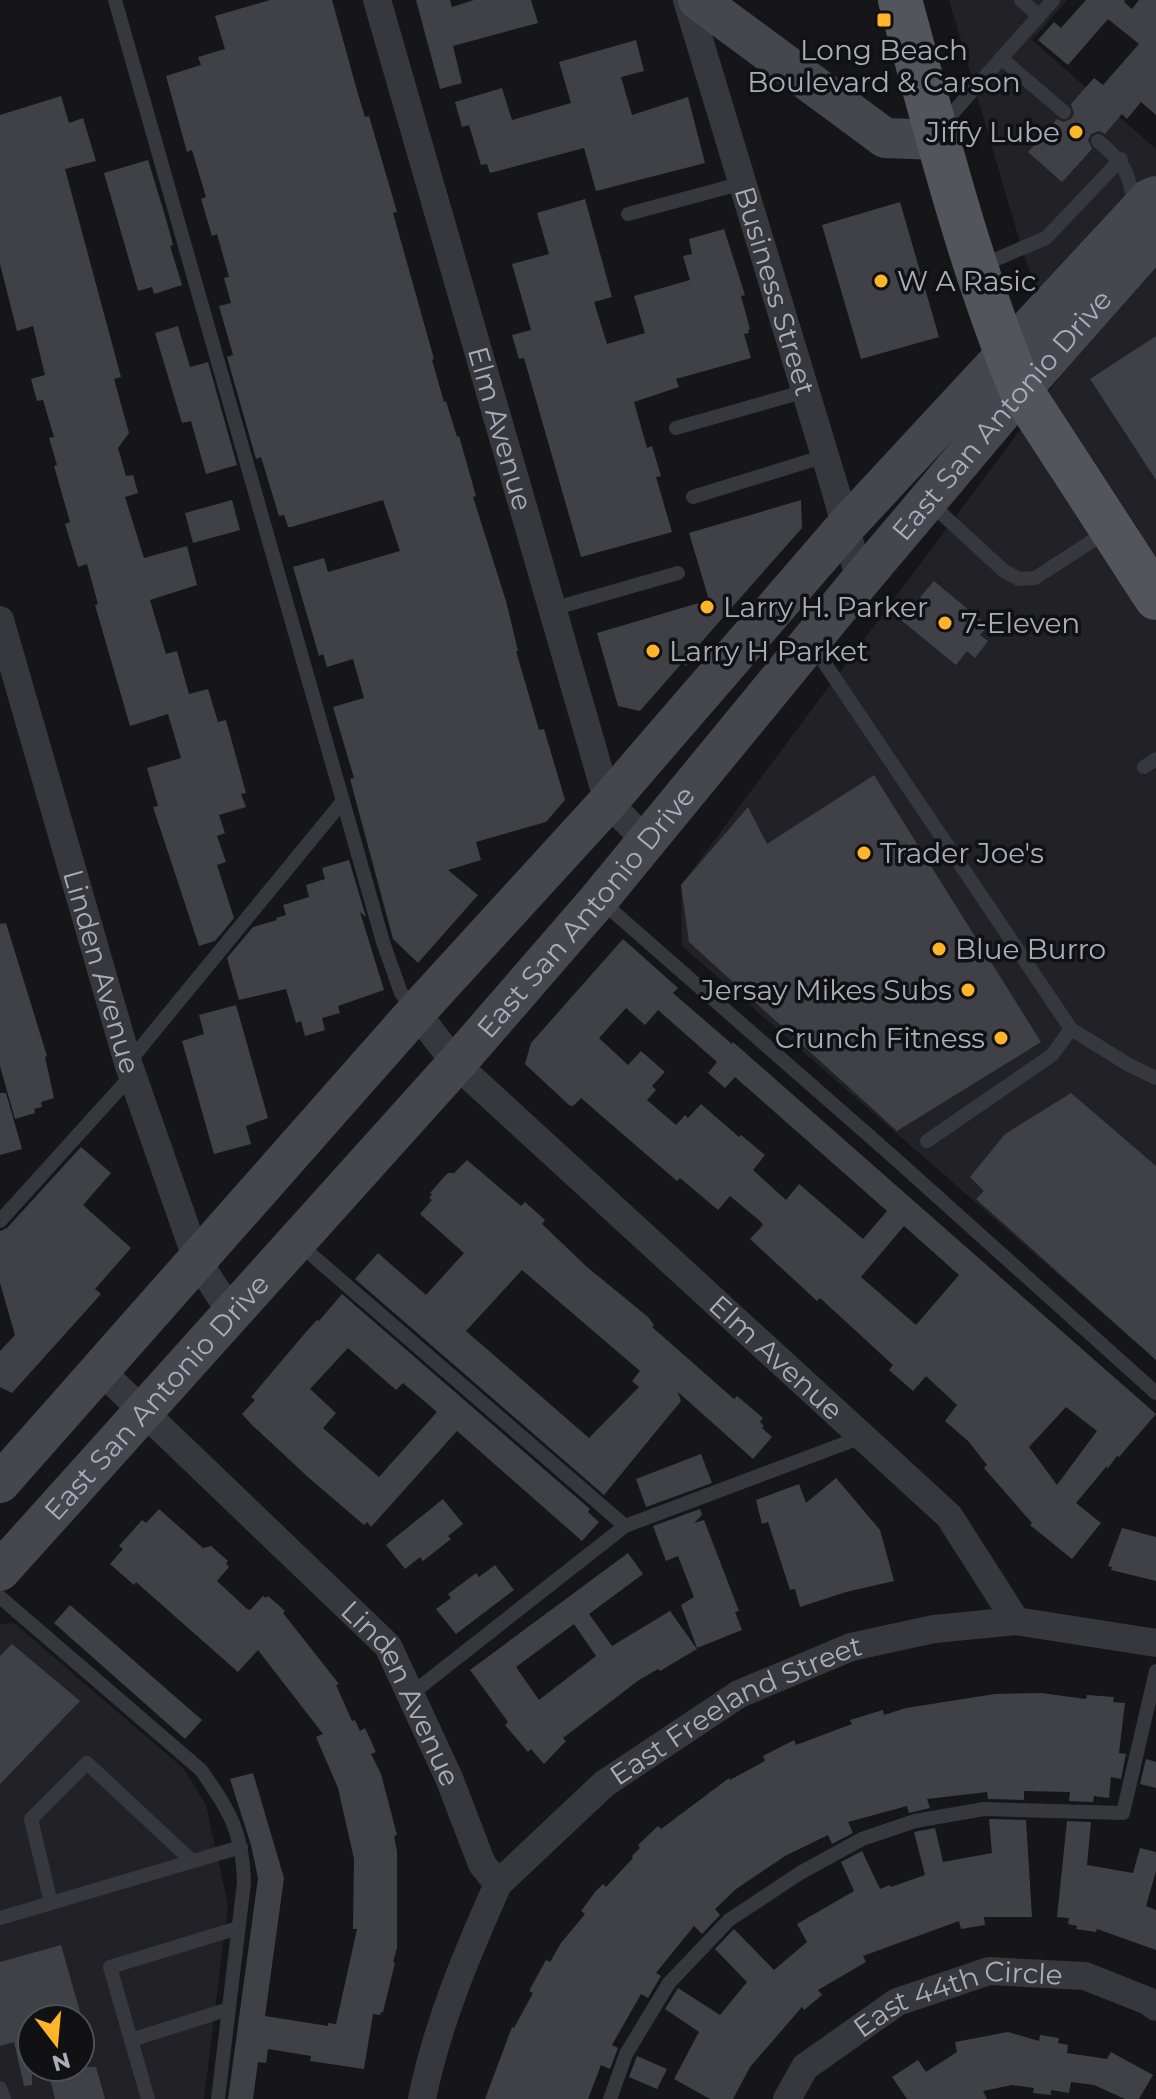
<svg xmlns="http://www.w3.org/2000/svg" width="1156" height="2099" font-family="Montserrat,sans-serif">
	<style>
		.built { fill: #222226; fill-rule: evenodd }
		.building { fill: #404146; fill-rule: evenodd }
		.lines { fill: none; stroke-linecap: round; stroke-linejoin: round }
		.lane { stroke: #37383e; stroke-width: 14 }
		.street { stroke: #37383e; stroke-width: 28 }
		.secondary { stroke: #45474e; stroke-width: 40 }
		.primary { stroke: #53555d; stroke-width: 44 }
		.poi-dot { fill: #feb529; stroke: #111114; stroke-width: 3 }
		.labels { text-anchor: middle; stroke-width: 7; stroke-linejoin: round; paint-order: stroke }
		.poi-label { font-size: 28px; fill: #a8adb9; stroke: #111114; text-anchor: start }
		.street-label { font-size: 28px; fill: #a8adb9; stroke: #111114 }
	</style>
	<rect width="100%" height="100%" fill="#161619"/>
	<g class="built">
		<path d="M949,0H1067L1032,40L1156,149V1360L682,946L681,885L1067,367L1024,256Z"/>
		<path d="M14,1623L184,1769L206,1805L228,1905L204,2099H0V1624ZM32,2019H80V2067H32Z"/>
	</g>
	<g class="building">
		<path d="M270,0H332L358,94L365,117L369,116L397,212L393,213L434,359L432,360L444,402L446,401L457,437L459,436L476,496L473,497L506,601L518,651H516L539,730L544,729L565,800L546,822L476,842L481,860L448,870L478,895L418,963L393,939L350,779L354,778L333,707L364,698L353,659L327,667L323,654L319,656L293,567L324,558L328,572L400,551L383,500L291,527H288L284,515L279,516L261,457L256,459L227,357L233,355L219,306L231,303L224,278L229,277L217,234L212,236L201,199L206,197L192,150L187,152L166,76L201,65L198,57L225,49L215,16Z"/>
		<path d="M416,0H450L452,7L474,0H531L538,23L453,46L462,83L440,89Z"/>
		<path d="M1086,0H1125L1124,2L1132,9L1139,0H1156V115L1141,102L1127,119L1122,114L1105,134L1099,131L1091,134L1088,140L1092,149L1062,182L1028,152L1057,119L1063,122L1071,119L1074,113L1071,104L1094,78L1103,85L1139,44L1108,19L1068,65L1038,40L1054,22L1061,28Z"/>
		<path d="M636,40L644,71L621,77L632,115L688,97L705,163L596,191L584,148L490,173L487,164L481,165L469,125L462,127L455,102L502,88L512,120L571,103L559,62Z"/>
		<path d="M61,96L69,123L83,118L96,161L65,169L121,377L114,379L129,433L118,448L126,476L133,475L138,493L125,497L144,558L187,546L197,585L150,600L166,654L177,651L189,694L208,689L218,722L226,720L246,793L241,794L246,807L219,815L225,833L217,836L226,862L217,865L234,918L215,941L199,946L153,807L158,806L147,768L181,758L168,714L130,726L95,605L98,604L87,564L78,567L65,524L70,522L54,466L57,465L49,438L54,437L43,400L37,401L31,379L45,375L33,326L17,331L0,264V115Z"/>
		<path d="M148,160L166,219L173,245L170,246L182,285L154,294L152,287L138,291L104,173Z"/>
		<path d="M585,199L612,297L594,302L607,344L645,333L634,296L690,280L683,256L692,254L689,239L724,229L745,295L741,296L750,329L748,330L749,333L744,334L751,358L676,379L679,387L634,402L647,448L652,446L661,476L656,477L672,532L581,557L524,358L519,359L512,335L531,330L512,264L549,254L537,213Z"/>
		<path d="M900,202L939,337L861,359L822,225Z"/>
		<path d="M178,326L190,367L208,362L237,465L206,474L191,421L182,423L155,333Z"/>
		<path d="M1156,336V480L1090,379Z"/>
		<path d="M232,500L240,530L193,543L185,513Z"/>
		<path d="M801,500L802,528L697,647L700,649L686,666L682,663L640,711L618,706L597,633L709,600L689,533Z"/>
		<path d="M934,581L988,626L980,635L988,641L975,658L967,651L956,665L901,620Z"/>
		<path d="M874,775L1041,1042L897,1131L689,942L681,885L748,807L767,844Z"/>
		<path d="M349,860L366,917L360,912L384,990L338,1006L340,1013L322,1018L325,1030L305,1036L301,1021L296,1023L286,989L239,1000L227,958L253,927L277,920L276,918L286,915L283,905L309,897L306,885L325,879L322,868Z"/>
		<path d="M6,923L47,1056L45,1057L54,1098L41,1102L42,1107L34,1109L35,1113L15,1119L0,1066V924Z"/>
		<path d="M623,939L678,988L673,993L732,1044L733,1042L1156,1414L1119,1457L1117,1456L1108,1468L1106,1467L1076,1503L1101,1523L1072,1559L1030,1525L1032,1523L984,1468L987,1465L968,1441L945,1421L957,1405L926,1376L913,1391L889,1370L893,1365L820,1298L817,1301L750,1239L763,1225L760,1221L730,1196L718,1210L680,1178L677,1181L581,1098L573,1106L569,1105L525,1064L531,1043ZM626,1008L645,1025L658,1010L717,1062L708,1073L725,1088L735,1077L887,1211L863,1239L799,1184L786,1200L753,1170L765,1155L741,1135L739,1137L701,1104L688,1118L685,1115L676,1125L647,1100L656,1090L652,1086L665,1072L641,1051L628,1065L599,1038ZM904,1226L959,1275L916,1325L861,1277ZM1066,1407L1097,1431L1057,1485L1029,1447Z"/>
		<path d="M236,1005L268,1118L246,1126L251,1144L214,1154L182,1041L204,1034L199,1015Z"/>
		<path d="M0,1093H6L22,1149L0,1155Z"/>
		<path d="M1071,1093L1156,1166V1360L976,1199L984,1191L970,1177L1005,1134Z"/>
		<path d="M81,1147L111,1173L83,1205L131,1248L95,1289L101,1294L12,1393L0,1387V1351L15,1335L0,1283V1231L7,1228Z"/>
		<path d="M467,1160L521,1206L525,1202L545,1220L542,1224L587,1267L648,1317L654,1325L652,1327L734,1399L737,1396L763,1418L760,1422L764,1426L762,1428L772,1437L753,1459L678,1392L681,1401L604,1495L355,1279L378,1253L426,1295L464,1253L420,1214L432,1200L429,1198L432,1194L430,1193L443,1178L448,1173H454ZM522,1270L640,1371L632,1381L639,1387L589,1438L466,1331Z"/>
		<path d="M342,1294L590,1509L588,1512L599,1522L582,1541L457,1431L371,1527L367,1522L364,1525L309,1478L252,1425L242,1414L255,1400L251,1397L306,1332L317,1320L319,1321ZM348,1348L396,1390L403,1383L437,1412L379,1477L323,1428L336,1413L310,1389Z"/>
		<path d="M701,1454L712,1483L646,1507L636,1479Z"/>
		<path d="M836,1478L880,1530L894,1581L846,1592L800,1607L795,1589L790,1590L768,1522L762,1524L756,1500L799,1484L806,1503Z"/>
		<path d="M443,1499L463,1524L448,1536L451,1539L423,1561L420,1557L405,1569L386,1545Z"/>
		<path d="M159,1509L203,1548L211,1546L228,1561L226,1563L229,1567L217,1581L246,1608L250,1610L263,1596L266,1598L268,1596L285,1611L283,1613L339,1684L336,1685L352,1721L355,1720L360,1731L365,1728L376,1752L371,1754L381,1774L397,1835L394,1836L397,1851V1948L393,1962L395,1963L383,2012H381L380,2015L373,2014L364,2069L310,2061L311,2056L268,2049L266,2063L258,2062L253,2099H228L258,1878L251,1845L230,1779L253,1773L284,1878L265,2016L328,2026V2023L336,2024L357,1929H353L354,1859L338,1788L316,1737L323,1734L258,1650L238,1672L136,1582L134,1585L110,1564L123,1549L119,1546L127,1537L142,1520L146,1523Z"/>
		<path d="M700,1509L702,1515L694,1523L704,1520L739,1611L735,1612L742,1630L697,1648L681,1605L694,1597L678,1556L666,1561L653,1526Z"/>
		<path d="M1122,1528L1156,1537V1581L1111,1570L1112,1567L1108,1566Z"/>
		<path d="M628,1553L643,1574L589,1614L612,1646L670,1611L697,1649L660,1671L658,1669L639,1680L563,1738L566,1741L544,1764L531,1749L528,1752L505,1725L508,1722L470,1670ZM574,1624L596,1656L539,1700L516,1667Z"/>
		<path d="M495,1565L514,1590L456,1634L436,1609L451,1598L448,1594L476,1573L479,1577Z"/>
		<path d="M70,1605L202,1720L185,1739L54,1623Z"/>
		<path d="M12,1644L80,1701L0,1784V1656Z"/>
		<path d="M1041,1693L1086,1699L1087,1695L1114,1697L1113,1702L1125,1703L1119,1753L1126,1754L1121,1779L1111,1777L1109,1798L1094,1796L1093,1802L1069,1801L1070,1792L1024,1791V1800L988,1799L987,1792L927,1799L930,1808L909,1813L907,1806L848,1822L853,1833L832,1844L828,1835L785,1856L736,1889L715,1909L720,1915L702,1934L694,1926L656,1973L661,1976L648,1998L641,1994L612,2045L618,2048L610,2069L601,2065L588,2099H485L512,2027L514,2028L533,1993L529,1991L546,1960L550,1962L561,1943L585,1914L581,1911L595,1892L603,1884L606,1887L633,1858L632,1856L640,1848L638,1845L658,1826L661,1829L729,1778L730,1780L765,1761L763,1756L794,1740L796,1745L852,1724L850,1720L883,1710L884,1715L906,1708L995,1694Z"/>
		<path d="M1146,1759L1156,1762V1788L1140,1784Z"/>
		<path d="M989,1819L1026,1820L1032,1917H984L985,1925L961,1929L959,1921L863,1956L866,1962L818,1990L822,1995L804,2010L802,2007L750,2067L733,2099H710L674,2079L699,2032L665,2009L678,1988L720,2015L747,1982L715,1949L734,1929L774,1970L807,1942L797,1924L854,1891L841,1862L862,1851L880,1889L890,1885L891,1887L925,1875L914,1832L935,1828L943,1862L992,1853Z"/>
		<path d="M1067,1821L1091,1822L1087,1865L1133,1873L1140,1848L1156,1852V1871L1146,1906L1156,1910V1950L1097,1929L1096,1932L1076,1929L1077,1926L1068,1924L1069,1918L1057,1917Z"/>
		<path d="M61,1945L82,2019H32V2085L24,2086L14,2042L0,2046V1962Z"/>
		<path d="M1008,2032L1039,2041L1040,2035L1059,2038L1058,2043L1068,2045L1067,2053L1107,2059L1111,2052L1153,2075L1139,2099H1125L1094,2085L1071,2082L1069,2093L1051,2090V2095L1033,2093L1034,2088L1012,2085L983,2091L987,2099H907L892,2077L918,2060L926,2072L957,2052L955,2042Z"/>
		<path d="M637,2056L667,2069L657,2089L629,2077Z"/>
		<path d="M47,2067H96L105,2099H55Z"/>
	</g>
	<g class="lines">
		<g class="lane">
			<path d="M115,0L383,942L401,993L414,1010"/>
			<path d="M1021,0L1039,16"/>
			<path d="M1001,58L1064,112"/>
			<path d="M942,125L1053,0"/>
			<path d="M1098,141C1127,165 1128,172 1135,208"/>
			<path d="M628,214L743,183"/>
			<path d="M980,266L1046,238L1121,159"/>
			<path d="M676,428L806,391"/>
			<path d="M693,497L825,456"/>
			<path d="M929,502L1004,571L1019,579L1035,578L1106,532"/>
			<path d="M552,609L678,573"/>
			<path d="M813,646L1071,1029L1129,1065L1156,1078"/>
			<path d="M1144,767L1156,759"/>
			<path d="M600,900L890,1154L1156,1393"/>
			<path d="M128,1063L343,801"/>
			<path d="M927,1141L1052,1055L1071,1029"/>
			<path d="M0,1221L132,1075"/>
			<path d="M299,1244L625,1526"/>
			<path d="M0,1597L201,1770C230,1811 243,1833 244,1883L218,2099"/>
			<path d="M410,1695L625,1526L862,1437"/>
			<path d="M51,1903L31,1819L87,1763L192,1861"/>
			<path d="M0,1918L241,1847"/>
			<path d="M131,2040L229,2009"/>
			<path d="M0,2088L4,2099"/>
			<path d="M148,2099L110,1967L238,1928"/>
			<path d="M610,2099L626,2054L669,1983L729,1920L800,1873L862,1839L915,1821L984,1809L1123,1813L1156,1671"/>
		</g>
		<g class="street">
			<path id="s1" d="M377,0L608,802L647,842"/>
			<path id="s2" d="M687,0L836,492L860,581"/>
			<path id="s3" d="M0,620L128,1063L197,1260L231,1313"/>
			<path id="s4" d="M416,1012L456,1064L949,1516L1016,1621L1156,1643"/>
			<path id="s5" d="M100,1370L388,1646L449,1778L482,1864L498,1884C467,1954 437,2024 422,2099"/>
			<path id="s6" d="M498,1884L604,1784L739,1694L851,1647L934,1629L1016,1621"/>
			<path id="s7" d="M787,2099L805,2067L897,2002L989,1971L1085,1976L1148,2001L1156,2007"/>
		</g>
		<g class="secondary">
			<path d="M698,0L885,138L939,140"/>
			<path d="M0,1483L416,1012L608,802L846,526L1149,199L1156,196"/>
			<path id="s8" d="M0,1571L456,1064L599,899L860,581L1021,390L1156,237"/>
		</g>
		<path class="primary" d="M900,0C936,131 969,265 1021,390L1156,598"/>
	</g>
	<g class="poi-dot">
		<rect x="876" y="12" width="16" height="16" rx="4"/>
		<circle cx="1076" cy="132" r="8"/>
		<circle cx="881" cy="281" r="8"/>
		<circle cx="707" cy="607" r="8"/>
		<circle cx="945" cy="623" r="8"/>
		<circle cx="653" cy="651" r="8"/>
		<circle cx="864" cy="853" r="8"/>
		<circle cx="939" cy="949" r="8"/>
		<circle cx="968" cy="990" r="8"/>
		<circle cx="1001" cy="1038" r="8"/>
	</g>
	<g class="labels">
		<g class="poi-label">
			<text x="884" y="60" text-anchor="middle">Long Beach<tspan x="884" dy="32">Boulevard &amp; Carson</tspan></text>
			<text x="1060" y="142" text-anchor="end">Jiffy Lube</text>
			<text x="897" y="291">W A Rasic</text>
			<text x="723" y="617">Larry H. Parker</text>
			<text x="961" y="633">7-Eleven</text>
			<text x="669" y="661">Larry H Parket</text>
			<text x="880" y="863">Trader Joe's</text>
			<text x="955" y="959">Blue Burro</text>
			<text x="952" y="1000" text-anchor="end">Jersay Mikes Subs</text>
			<text x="985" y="1048" text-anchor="end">Crunch Fitness</text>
		</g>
		<g class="street-label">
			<text dy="10" stroke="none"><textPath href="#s2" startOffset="304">Business Street</textPath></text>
			<text dy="10" stroke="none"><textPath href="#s8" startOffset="1530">East San Antonio Drive</textPath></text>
			<text dy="10" stroke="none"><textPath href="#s1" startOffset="446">Elm Avenue</textPath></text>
			<text dy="10" stroke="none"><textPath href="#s8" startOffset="882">East San Antonio Drive</textPath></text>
			<text dy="10" stroke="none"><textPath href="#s3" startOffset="366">Linden Avenue</textPath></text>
			<text dy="10" stroke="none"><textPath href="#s4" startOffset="500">Elm Avenue</textPath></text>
			<text dy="10" stroke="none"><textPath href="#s8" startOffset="234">East San Antonio Drive</textPath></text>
			<text dy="10" stroke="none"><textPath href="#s5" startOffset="446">Linden Avenue</textPath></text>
			<text dy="10" stroke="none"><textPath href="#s6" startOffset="298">East Freeland Street</textPath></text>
			<text dy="10" stroke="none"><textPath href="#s7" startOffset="210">East 44th Circle</textPath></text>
		</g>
	</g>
	<g transform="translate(56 2043) rotate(164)"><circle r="38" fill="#111114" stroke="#4d4f56" stroke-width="2"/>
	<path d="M0-6L14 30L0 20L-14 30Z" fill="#feb529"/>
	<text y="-12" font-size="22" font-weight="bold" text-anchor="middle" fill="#a8adb9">N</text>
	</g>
</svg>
